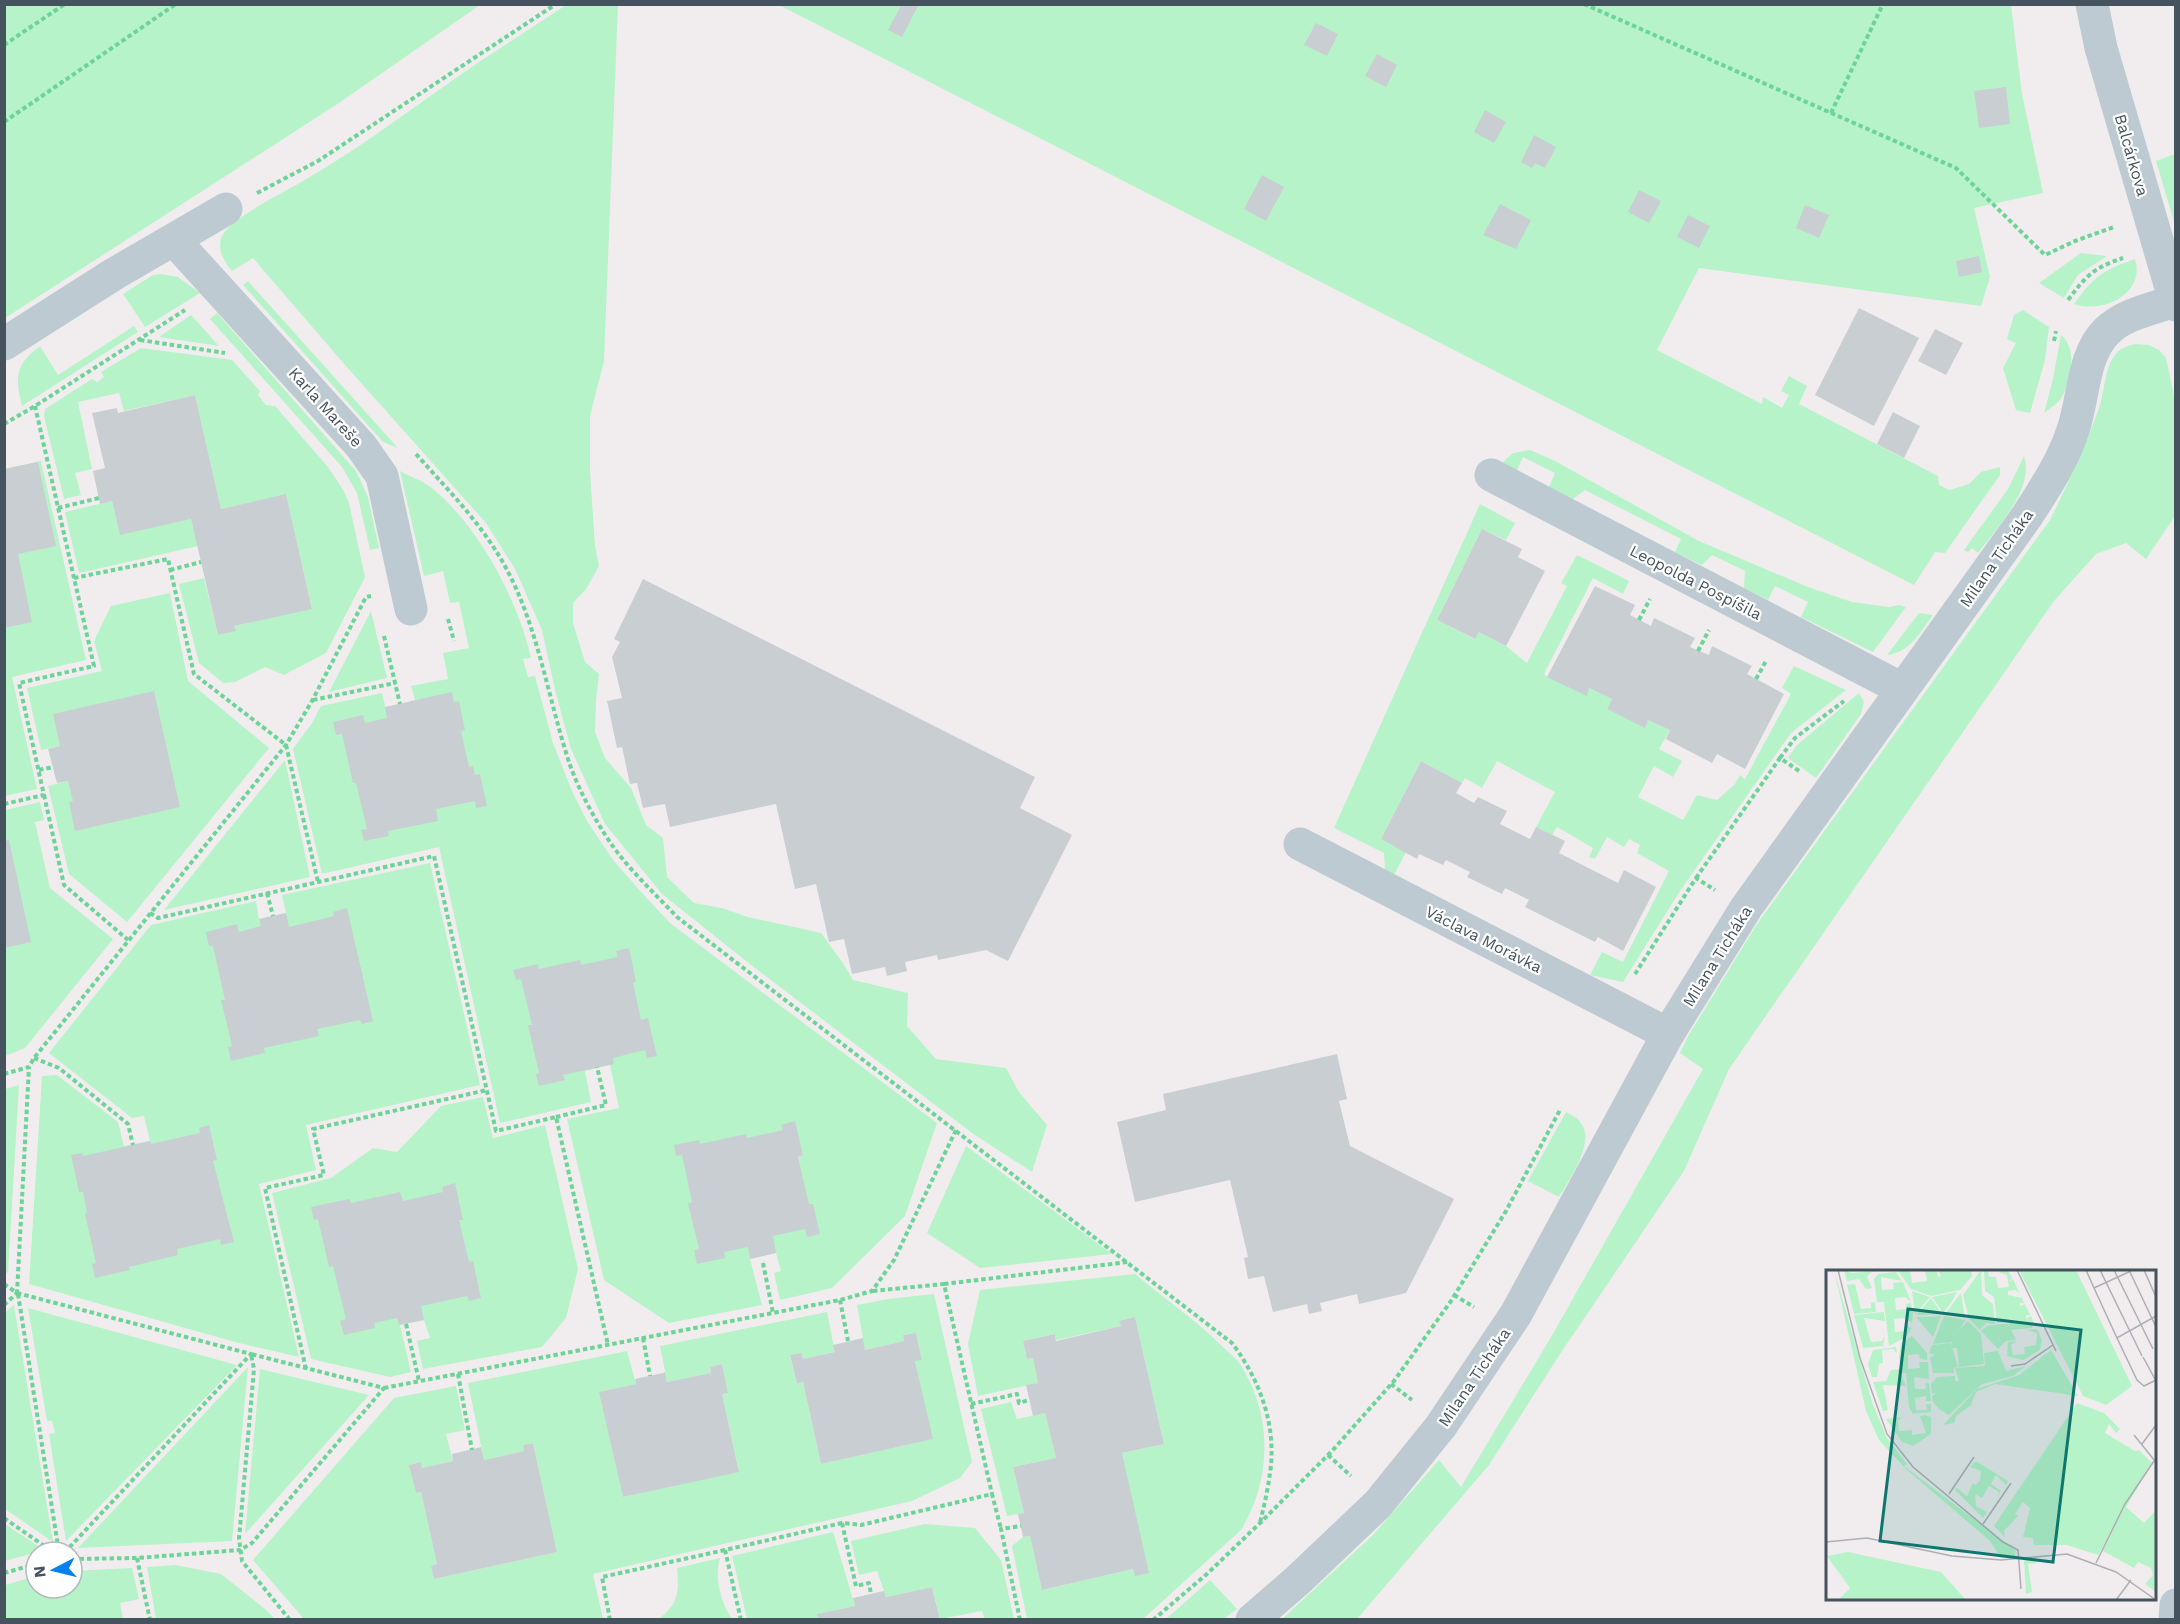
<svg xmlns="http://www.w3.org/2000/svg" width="2180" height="1624" font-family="'Work Sans',sans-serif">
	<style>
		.green { fill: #b7f3c9 }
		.building { fill: #c9ced3 }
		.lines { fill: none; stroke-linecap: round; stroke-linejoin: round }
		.path { stroke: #6cd498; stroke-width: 4; stroke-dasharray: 4.5 3; stroke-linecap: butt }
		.street { stroke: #bdcad2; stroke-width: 33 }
		.labels { text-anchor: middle; stroke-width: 4.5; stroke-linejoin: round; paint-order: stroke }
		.street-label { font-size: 16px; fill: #44535d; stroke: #fff }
		.inset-road { fill: none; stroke: #acafb4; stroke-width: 1.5 }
		.view { fill: #0f766e; fill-opacity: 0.15; stroke: #0f766e; stroke-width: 3 }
		.inset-edge { fill: none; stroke: #44535d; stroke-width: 3 }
	</style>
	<rect width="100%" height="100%" fill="#f1edee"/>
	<g class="green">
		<path d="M4,5L5,4L480,5L339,103L5,318Z"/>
		<path d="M566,5H618L604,361L590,416V471L595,546L599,566L586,589L573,603V623L585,662L599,674L596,700L595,732L605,758L631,788L646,825L663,838L667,877L694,903L722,908L748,917L821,933L843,963L853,980L908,993L907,1026L936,1059L1006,1068L1019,1092L1047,1125L1032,1172L972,1133L751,965L662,894L605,824L571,749L555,690L542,630L515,569L486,523L345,365L253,258L232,271C223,261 216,247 223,234C232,219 281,193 298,184C352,153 402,116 453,80C490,54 529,30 566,5Z"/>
		<path d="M779,5H2011L2022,94L2043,193L1974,208L1990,277L1981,306L1699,268L1657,350L1762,404L1763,397L1782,408L1789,395L1781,391L1789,376L1807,386L1799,404L1938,476L1939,485L1950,490L1969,484L1981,472L2000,467V475L1945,553L1935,552L1914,585Z"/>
		<path d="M2175,154V225L2156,161Z"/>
		<path d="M2081,253L2107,256L2078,275L2064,298L2039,283Z"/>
		<path d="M2135,259C2146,294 2102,314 2074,304C2095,275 2102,271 2135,259Z"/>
		<path d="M161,274L178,277L200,293L145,327L123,294L153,275Z"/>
		<path d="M248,281L398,448L383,442L243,285Z"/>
		<path d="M2023,310L2049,327L2045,360L2030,413L2016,410L2003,368L2016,343L2007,339L2014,315Z"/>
		<path d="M217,313L356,471L368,497L379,548L370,550L357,493L342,467L210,319Z"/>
		<path d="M191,315L219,346L159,337Z"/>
		<path d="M134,326L138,332L22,406C15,376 15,365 40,346L58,375Z"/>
		<path d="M2061,335C2078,349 2071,379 2062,397C2058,404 2050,408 2044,413L2053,379Z"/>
		<path d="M2135,344L2149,345L2159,350L2166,358L2175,400V516L2146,559L2126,543L2096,554L2054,601L1729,1069L1684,1171L1560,1354L1489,1465L1357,1619L1281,1620L1373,1535L1439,1460L1461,1487L1550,1339L1703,1069L1680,1053L1687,1038L1757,924L2050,520C2068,483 2085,447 2099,408C2105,391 2104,369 2115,355C2120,348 2127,346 2135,344Z"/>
		<path d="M141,348L232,360L260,391L258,395L266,405L275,406L328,467L344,491L349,503L365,577L326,653L284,675L265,667L235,682L223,683L199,663L179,584L204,578L218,635L235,631L234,626L312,608L286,495L221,509L195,395L124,411L119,393L78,402L92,469L75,473L81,495L64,499L44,416L45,409L92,379L97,382L104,377L101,372Z"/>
		<path d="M1530,450L1555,461L1699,541L1808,587L1852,602L1889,607L1899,605L1906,607L1873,652L1801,617L1808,602L1775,586L1768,600L1744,588L1745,571L1712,555L1702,565L1675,552L1681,539L1585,490L1573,499L1549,487L1555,473L1523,457L1517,470L1502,463L1513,453Z"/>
		<path d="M2024,456C2035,488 1996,529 1978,553L1972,548L1968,552L1964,550L2008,489Z"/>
		<path d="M41,461L86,660L12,677L37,789L5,796L4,469Z"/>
		<path d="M400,471C411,477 424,481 433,489C478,525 519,602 531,658L523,659L528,677L535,676L553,743L572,791L587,821L613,860L643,894L670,923L937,1123L905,1216L832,1288L780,1300L774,1273L781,1271L776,1253L750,1259L762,1305L669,1323L604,1280L567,1119L619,1108L610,1065L585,1071L591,1102L500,1123L439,847L322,874L293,749L312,723L321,706L382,693L387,714L417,706L411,686L448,679L443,653L469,648L459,602L450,603L443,571L424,576Z"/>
		<path d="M112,501L120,534L191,519L198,546L79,573L65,512Z"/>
		<path d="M1480,504L1515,523L1506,540L1482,529L1437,620L1474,639L1479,632L1506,646L1527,663L1567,586L1561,583L1577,555L1629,581L1623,594L1593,578L1544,674L1547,677L1589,688L1612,699L1607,709L1645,727L1648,720L1670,730L1659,749L1682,761L1673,777L1654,766L1638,797L1683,820L1697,795L1717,800L1735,784L1740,775L1745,779L1791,694L1782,688L1794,666L1846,690L1791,733L1680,891L1623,982L1590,975L1602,952L1623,962L1669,871L1637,853L1640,845L1629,839L1624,847L1607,837L1595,859L1589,857L1593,848L1557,827L1552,835L1536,827L1555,792L1497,761L1482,788L1465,778L1462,783L1421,761L1381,839L1406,852L1394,875L1385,869L1384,853L1334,828Z"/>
		<path d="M170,593L188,681L269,748L127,922L69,874L48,786L68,781L60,746L41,750L27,688L102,671L94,641L111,606Z"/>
		<path d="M371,611L387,678L329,692Z"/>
		<path d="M1919,613L1933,615C1921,631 1910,653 1887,655Z"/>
		<path d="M1859,693L1864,702L1861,714L1816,778L1788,758L1796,746Z"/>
		<path d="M285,760L310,877L164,910Z"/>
		<path d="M40,802L44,820L35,822L50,888L113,939L25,1048L5,1056V810Z"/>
		<path d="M430,863L480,1085L306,1125L316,1170L259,1184L299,1357L235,1342L29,1284L42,1076L57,1075L118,1122L124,1146L150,1141L144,1116L132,1118L49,1053L151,925L256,901L259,919L286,913L282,895Z"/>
		<path d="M19,1085L8,1273L4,1271L5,1089Z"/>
		<path d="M483,1097L493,1138L545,1125L578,1269L566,1318L542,1347L423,1369L417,1341L430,1338L424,1320L400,1325L411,1372L390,1377L311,1359L272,1193L331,1178L373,1148L397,1152L441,1106Z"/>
		<path d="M1566,1112C1571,1115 1578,1118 1581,1123C1596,1142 1569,1180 1559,1197L1528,1181Z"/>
		<path d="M966,1146L1112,1254L980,1268L927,1233Z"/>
		<path d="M1135,1274C1165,1299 1197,1321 1224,1348C1229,1353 1236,1358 1240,1364C1273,1415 1272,1479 1241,1530L1143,1619H1027L1012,1546L1023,1537L1030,1536L1042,1590L1133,1569L1122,1453L1164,1444L1135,1317L1120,1321L1121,1326L1056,1340L1055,1334L1023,1341L1027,1359L1033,1358L1038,1383L978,1396L968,1344L980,1290Z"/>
		<path d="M934,1294L972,1462L960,1478L912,1501L593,1574L603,1619H304L253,1560L394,1398L456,1386L465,1430L446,1434L453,1461L422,1468L421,1462L410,1465L416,1493L421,1492L437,1564L431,1566L434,1579L557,1552L533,1443L523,1445L524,1451L484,1460L468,1383L627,1351L636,1384L600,1392L623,1497L739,1471L722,1394L728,1393L722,1364L710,1367L711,1373L667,1382L660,1346L827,1312L835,1352L803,1359L802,1353L790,1356L797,1384L803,1382L821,1464L932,1439L915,1361L922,1359L916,1333L903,1335L904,1341L865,1350L857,1305L888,1299Z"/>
		<path d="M14,1305L53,1542L5,1509L4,1313Z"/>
		<path d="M28,1308L237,1365L66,1541L49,1434L55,1433L52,1421H47Z"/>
		<path d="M248,1367L232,1541L78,1548Z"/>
		<path d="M260,1369L369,1395L245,1534Z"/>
		<path d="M1011,1402L1017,1419L1045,1413L1056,1458L1013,1467L1024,1513L1007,1516L981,1409Z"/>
		<path d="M5,1524L44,1550L5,1561Z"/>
		<path d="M925,1524L975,1528L1001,1560L1014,1619H985L982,1611L940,1619L932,1587L886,1597L877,1571L859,1575L851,1541Z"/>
		<path d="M833,1532L855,1606L818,1614L819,1619H747L732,1556Z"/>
		<path d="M720,1558C714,1577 721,1603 732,1619H659C679,1603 679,1592 677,1568Z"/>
		<path d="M175,1565L221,1574L265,1609L275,1619H156L147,1567Z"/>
		<path d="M132,1568L139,1599L120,1603L123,1619H5V1585L36,1576V1588H72V1571Z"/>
		<path d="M1210,1580L1237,1609L1223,1619H1166Z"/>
	</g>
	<g class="building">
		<path d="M902,4H919L902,37L888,30Z"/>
		<path d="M1316,23L1338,34L1327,56L1304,45Z"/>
		<path d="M1377,54L1397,65L1386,87L1365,76Z"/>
		<path d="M2006,87L2010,124L1979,128L1974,91Z"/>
		<path d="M1485,110L1506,122L1494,143L1474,132Z"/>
		<path d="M1534,135L1556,147L1545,168L1535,163L1532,168L1521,162Z"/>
		<path d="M1262,175L1284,187L1266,221L1244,209Z"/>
		<path d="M1639,190L1661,201L1649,223L1628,212Z"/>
		<path d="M1500,204L1531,220L1516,249L1483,235Z"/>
		<path d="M1805,205L1829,215L1819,238L1796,228Z"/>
		<path d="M1688,215L1710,226L1699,248L1677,237Z"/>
		<path d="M1979,256L1982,272L1959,277L1956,261Z"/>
		<path d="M1859,308L1919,338L1874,426L1815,395Z"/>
		<path d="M1935,329L1963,343L1946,375L1918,361Z"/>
		<path d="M195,395L221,509L286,494L312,609L234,626L236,631L218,635L191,519L120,535L112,501L100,504L93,471L105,468L92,413L117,408L118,413Z"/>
		<path d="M1893,412L1920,426L1904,458L1877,444Z"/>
		<path d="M38,462L56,546L18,554L32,622L4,628V469Z"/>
		<path d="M1482,529L1522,549L1518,557L1545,571L1506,646L1479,632L1475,639L1437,620Z"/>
		<path d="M643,579L1035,777L1020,808L1072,835L1008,961L986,950L938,960L937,955L905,962L907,971L887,976L885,967L852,974L844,939L829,942L816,884L795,889L776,804L670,827L665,804L643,808L637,783L630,784L622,747L617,748L607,701L622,698L612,657L620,642L614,639Z"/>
		<path d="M1595,586L1635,605L1630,615L1651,626L1654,618L1695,638L1690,647L1709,655L1712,646L1752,666L1747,674L1784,694L1745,769L1717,754L1712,763L1666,739L1670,730L1648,720L1645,728L1607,709L1612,699L1589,688L1587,696L1547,677Z"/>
		<path d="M154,691L180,807L75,831L69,802L73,801L68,781L57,783L48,749L60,746L53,714Z"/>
		<path d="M452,692L454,702L459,701L465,730L461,731L469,767L473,766L475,775L480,774L487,806L476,808L475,801L436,809L438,821L388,831L389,836L364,841L361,830L367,829L356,783H353L342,734L336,735L333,722L363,715L365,723L387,718L385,707Z"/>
		<path d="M1421,761L1462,783L1456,793L1474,803L1478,797L1507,811L1500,824L1530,839L1536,827L1565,841L1559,853L1618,883L1624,870L1656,887L1623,951L1598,937L1595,942L1525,907L1529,900L1505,888L1502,894L1467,877L1470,872L1446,860L1443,865L1419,854L1417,859L1381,839Z"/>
		<path d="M9,840L31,942L4,948V841Z"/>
		<path d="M347,908L373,1021L362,1024L360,1020L317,1029L319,1036L264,1048L265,1053L231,1061L228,1047L232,1046L221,1000H225L213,946H209L206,932L237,924L239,932L261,926L259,919L286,913L289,927L334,916L333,912Z"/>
		<path d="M629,948L636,982L633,983L641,1020L648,1018L657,1056L647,1058L645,1050L613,1058L614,1064L563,1075L565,1080L539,1086L536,1074L539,1073L528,1025H532L521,979L516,980L513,970L538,964L539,969L580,960L581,965L618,957L616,951Z"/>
		<path d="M1337,1054L1347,1099L1339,1101L1350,1146L1454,1199L1406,1293L1359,1304L1357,1294L1320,1303L1322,1311L1309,1314L1307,1304L1273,1312L1264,1276L1248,1279L1244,1258L1248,1257L1230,1180L1135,1202L1117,1122L1166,1110L1163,1094Z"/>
		<path d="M795,1121L803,1155L798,1157L809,1204H813L820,1234L807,1237L805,1229L773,1236L776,1253L750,1259L748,1247L724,1252L725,1258L697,1264L694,1250L699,1249L688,1203L692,1202L682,1155L676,1156L674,1145L699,1140L700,1144L746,1134L747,1138L783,1130L781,1125Z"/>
		<path d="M209,1125L217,1160L213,1161L234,1242L221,1245L220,1239L177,1249L178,1255L129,1267L130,1270L95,1278L92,1264L96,1263L85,1214L87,1213L83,1192H79L71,1155L82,1153L83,1156L150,1141L151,1144L200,1133L199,1128Z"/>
		<path d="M455,1183L463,1220H459L469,1262L473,1261L481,1298L469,1301L467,1296L421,1306L424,1320L399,1325L397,1318L374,1323L375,1328L344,1335L340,1321L346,1319L333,1266L329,1267L318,1219L314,1220L311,1207L349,1199L351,1203L400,1192L403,1201L443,1192L442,1187Z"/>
		<path d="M1135,1317L1164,1444L1122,1453L1149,1573L1135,1576L1133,1569L1042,1590L1030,1536L1023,1537L1018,1514L1024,1513L1013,1467L1056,1458L1045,1413L1033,1416L1026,1385L1038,1383L1033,1358L1027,1359L1023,1341L1055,1334L1056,1341L1121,1326L1119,1321Z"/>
		<path d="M916,1333L922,1360L915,1361L933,1439L821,1464L803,1382L797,1384L790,1355L802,1353L803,1359L835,1352L833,1345L863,1338L865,1350L904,1341L903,1335Z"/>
		<path d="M722,1364L728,1393L722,1394L739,1472L623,1497L599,1392L636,1384L635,1379L663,1373L665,1372L667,1382L711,1373L710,1367Z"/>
		<path d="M533,1443L557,1552L434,1579L431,1566L437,1564L421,1492L416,1493L409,1465L421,1462L422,1468L453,1461L452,1454L481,1447L484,1460L524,1451L523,1445Z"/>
		<path d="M932,1587L940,1620H819L817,1614L855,1606L853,1598L884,1591L886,1597Z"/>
	</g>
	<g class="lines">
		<g class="path">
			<path d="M1584,4L1956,168L2045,255L2075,241L2114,227"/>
			<path d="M4,45L65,4"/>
			<path d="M1831,113L1883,4"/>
			<path d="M4,122L176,4"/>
			<path d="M257,193L318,161L556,4"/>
			<path d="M2068,300C2086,276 2093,268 2123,258"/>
			<path d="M140,340L225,353"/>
			<path d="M2054,341L2056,331"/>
			<path d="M4,424L35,406L185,310"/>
			<path d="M416,454C448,490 483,525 506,568C538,627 548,698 569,762C579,792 601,832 621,857C638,878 658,897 677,917L1232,1343C1260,1380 1277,1426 1270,1473C1268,1489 1264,1506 1260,1523"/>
			<path d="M58,508L99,498"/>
			<path d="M170,570L201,562"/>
			<path d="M74,578L168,559L194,674L286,745L318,882"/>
			<path d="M448,619L454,641"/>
			<path d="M1639,620L1650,599"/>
			<path d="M384,636L400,704"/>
			<path d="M1698,651L1709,630"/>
			<path d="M1756,679L1766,661"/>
			<path d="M313,700L395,683"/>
			<path d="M1780,758L1795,738L1844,701"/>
			<path d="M39,770L53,767"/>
			<path d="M44,795L64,885L128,940"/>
			<path d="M4,804L44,795L19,683L94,666L35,406"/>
			<path d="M1696,878L1780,758L1799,771"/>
			<path d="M267,893L273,916"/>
			<path d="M150,913L158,918L434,856L496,1131L556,1117L608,1345"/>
			<path d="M1635,974L1696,878L1715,890"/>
			<path d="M34,1058L59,1068L128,1124L133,1145"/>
			<path d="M4,1074L29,1067L34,1058L286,745L312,701L366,597L371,596"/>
			<path d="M556,1117L606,1105L597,1067"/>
			<path d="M763,1263L773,1313"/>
			<path d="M4,1284L17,1293L29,1067"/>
			<path d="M944,1284L1128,1262"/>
			<path d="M873,1291L944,1284L992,1494"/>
			<path d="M17,1293L251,1354L65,1552"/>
			<path d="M18,1294L59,1552"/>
			<path d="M1454,1295L1474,1307"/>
			<path d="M840,1300L848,1341"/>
			<path d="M4,1305L17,1293"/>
			<path d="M406,1324L419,1381"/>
			<path d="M643,1338L650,1376"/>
			<path d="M306,1369L265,1188L324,1175L313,1129L487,1090"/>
			<path d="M458,1374L472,1450"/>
			<path d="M1391,1384L1412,1400"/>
			<path d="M384,1388L840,1300L872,1291L894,1260L956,1130"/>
			<path d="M971,1404L1017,1394L1019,1403L1029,1400"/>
			<path d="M1328,1455L1351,1476"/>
			<path d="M4,1518L53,1552"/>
			<path d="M842,1523L856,1586L869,1583L871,1594"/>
			<path d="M137,1558L150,1620"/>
			<path d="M72,1559L137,1558L240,1550L252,1543L384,1388L251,1354L254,1369L239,1539L242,1561L290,1620"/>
			<path d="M4,1573L36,1564"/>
			<path d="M610,1620L602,1577L725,1550"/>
			<path d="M741,1620L725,1550L842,1523L861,1525L992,1494L1001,1529"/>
			<path d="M1020,1620L1001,1529L1021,1526"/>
			<path d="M1153,1620L1208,1573L1260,1523L1332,1451L1394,1381L1451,1301L1506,1211L1560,1110"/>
		</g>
		<g class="street">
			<path d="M2092,4L2101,48L2176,305"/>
			<path d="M174,240L361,446L382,476L411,609"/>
			<path d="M4,344L114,274L226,209"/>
			<path d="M1491,475L1902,689"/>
			<path d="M1300,844L1668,1034"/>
			<path d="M1252,1620L1298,1580L1378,1504L1441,1426L1516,1314L1668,1034L1746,908L2027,516C2045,488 2063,461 2073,430C2084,399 2082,355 2107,331C2124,314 2152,309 2174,301"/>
			<path d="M2175,1620L2176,1605"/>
		</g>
	</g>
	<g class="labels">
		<g class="street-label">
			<text transform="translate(2132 155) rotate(74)" y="6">Balcárkova</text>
			<text transform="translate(326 407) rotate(48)" y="6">Karla Mareše</text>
			<text transform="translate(1996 558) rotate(-55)" y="6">Milana Ticháka</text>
			<text transform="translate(1696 582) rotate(27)" y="6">Leopolda Pospíšila</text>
			<text transform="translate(1484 939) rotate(27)" y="6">Václava Morávka</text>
			<text transform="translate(1717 956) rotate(-58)" y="6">Milana Ticháka</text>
			<text transform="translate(1474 1377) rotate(-56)" y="6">Milana Ticháka</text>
		</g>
	</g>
	<g transform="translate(1826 1270)">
		<rect width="330" height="330" fill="#f1edee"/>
		<path d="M8,0L47,135L61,168L81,194L78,196L190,281L189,286L175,288L164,271L80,199L53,170L40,141ZM18,0L26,3L60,0L45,2L41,7L46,18L40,19L33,9L21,11ZM84,0L86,13L101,11L99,0H111L112,7L115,6L112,0H145L146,6L134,20L105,26L85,19L72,1ZM155,0L156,25L167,34L169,54L160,53L154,60L143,49L137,25ZM158,0H162L163,7H170L172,18L183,17L181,5L173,2L182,0L186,8L183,12L187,9L194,24L190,20L182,21V25L196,28L198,33H194V36L199,34L204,45H200V49L205,46L208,53L206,58L184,60L183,52L171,53L168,27L159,21ZM193,0H250L306,116L280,135L257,126ZM70,2L76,11L55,7L56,20L68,19L67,13L77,12L85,32L79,27L69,28L70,40L81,39L80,34L85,33L87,44L86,53L78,48L68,49L69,62L80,61L79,55L86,58L80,67L63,76L58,32H51L48,9L52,4ZM29,14L35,39L45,38V33L49,32L50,42L28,44L21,15ZM86,21L104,27L89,44ZM131,22L125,33L117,43L106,27ZM135,23L139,48L119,44ZM105,28L116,44L90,45ZM58,42L59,51L38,48L45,72L56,71L59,66L57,76L37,78L28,45ZM115,46L107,67L90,47H102ZM118,46L140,50L132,61L142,51L155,64L158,94L133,97L131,78H126V72L107,74ZM175,54H182L190,70L180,71L172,79L155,61L161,56ZM211,59L216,70L214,80L197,90L181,86L182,72L191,71L185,75L187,85L199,84L198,77L210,75L211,63L201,60ZM86,66L101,83V90L94,89L93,84L82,85V99L94,98L93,92H102L103,109L88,107L89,119H100L99,113H103L105,131H100V126L89,128L90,140H101L100,134H105V142L87,144L83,137L80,103H75L73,88L75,73ZM125,73L132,97L128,98V103H107L104,87L109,85L103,83L106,75ZM70,77L71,83L67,79L56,80L57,93L53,94L51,107H46L42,94L47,80ZM225,80L252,126L169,114L150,122L145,135L130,146L128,153L117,155L151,119L193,105ZM172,81L180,101L200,96L187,106L156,114L123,145L114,140L107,132L106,126L111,123L106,124L105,114L111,107L129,106V111H133L129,98L159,96L158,83ZM73,99L80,116L57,115L62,140L57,141L47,112L60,111L65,100ZM251,133L278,143L294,159L290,163L283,154L279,163L309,181L313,180L326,193L272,285L241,275H208L207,268L197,267L204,238L197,232L189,244L192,246L178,261L179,267L168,256ZM99,145L105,147V164L87,176L76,172L60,149L77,147L72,150L73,161L86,160V165L100,163L94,146ZM150,191L182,211L180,215L170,205L165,214L175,221L172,226L173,222L163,216L156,228L149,224L150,236L161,242L157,248L129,220L130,217L141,226L147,213L150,215L154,210L155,201L144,197ZM299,236L318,253L330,240V322L319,314L327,305L325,298L312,292L308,298L277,281ZM22,282L115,302L140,330H12L24,318L1,286ZM210,288V293L202,294L206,322L200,324L198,291Z" fill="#b7f3c9"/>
		<path class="inset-road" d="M12,0L34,88L61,164L87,197L177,272L192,280L195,319M191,0L230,81M260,0L268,18L305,1M274,0L316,86M288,0L327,79M303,0L330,57M318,0L330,27M268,18L291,68L330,46M291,68L311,110L318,116L330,110M317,87L330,111M185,96L199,94L227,75M308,165L329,191M316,174L330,155M123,224L148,187M157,254L185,213M0,272L41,268L126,286L175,290L241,284L290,302L330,330M270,293L299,234L328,191M290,330L305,310"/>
		<path class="view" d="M82,39L255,60L227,292L54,271Z"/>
		<rect width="330" height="330" class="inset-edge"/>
	</g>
	<rect width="2180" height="1624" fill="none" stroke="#44535d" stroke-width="12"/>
	<g transform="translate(54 1570) rotate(263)"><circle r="28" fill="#ffffff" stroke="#b4babe" stroke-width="1.5"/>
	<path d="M0-4.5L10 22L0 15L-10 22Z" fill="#0881f0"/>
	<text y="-9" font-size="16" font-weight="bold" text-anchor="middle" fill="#44535d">N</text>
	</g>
</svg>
